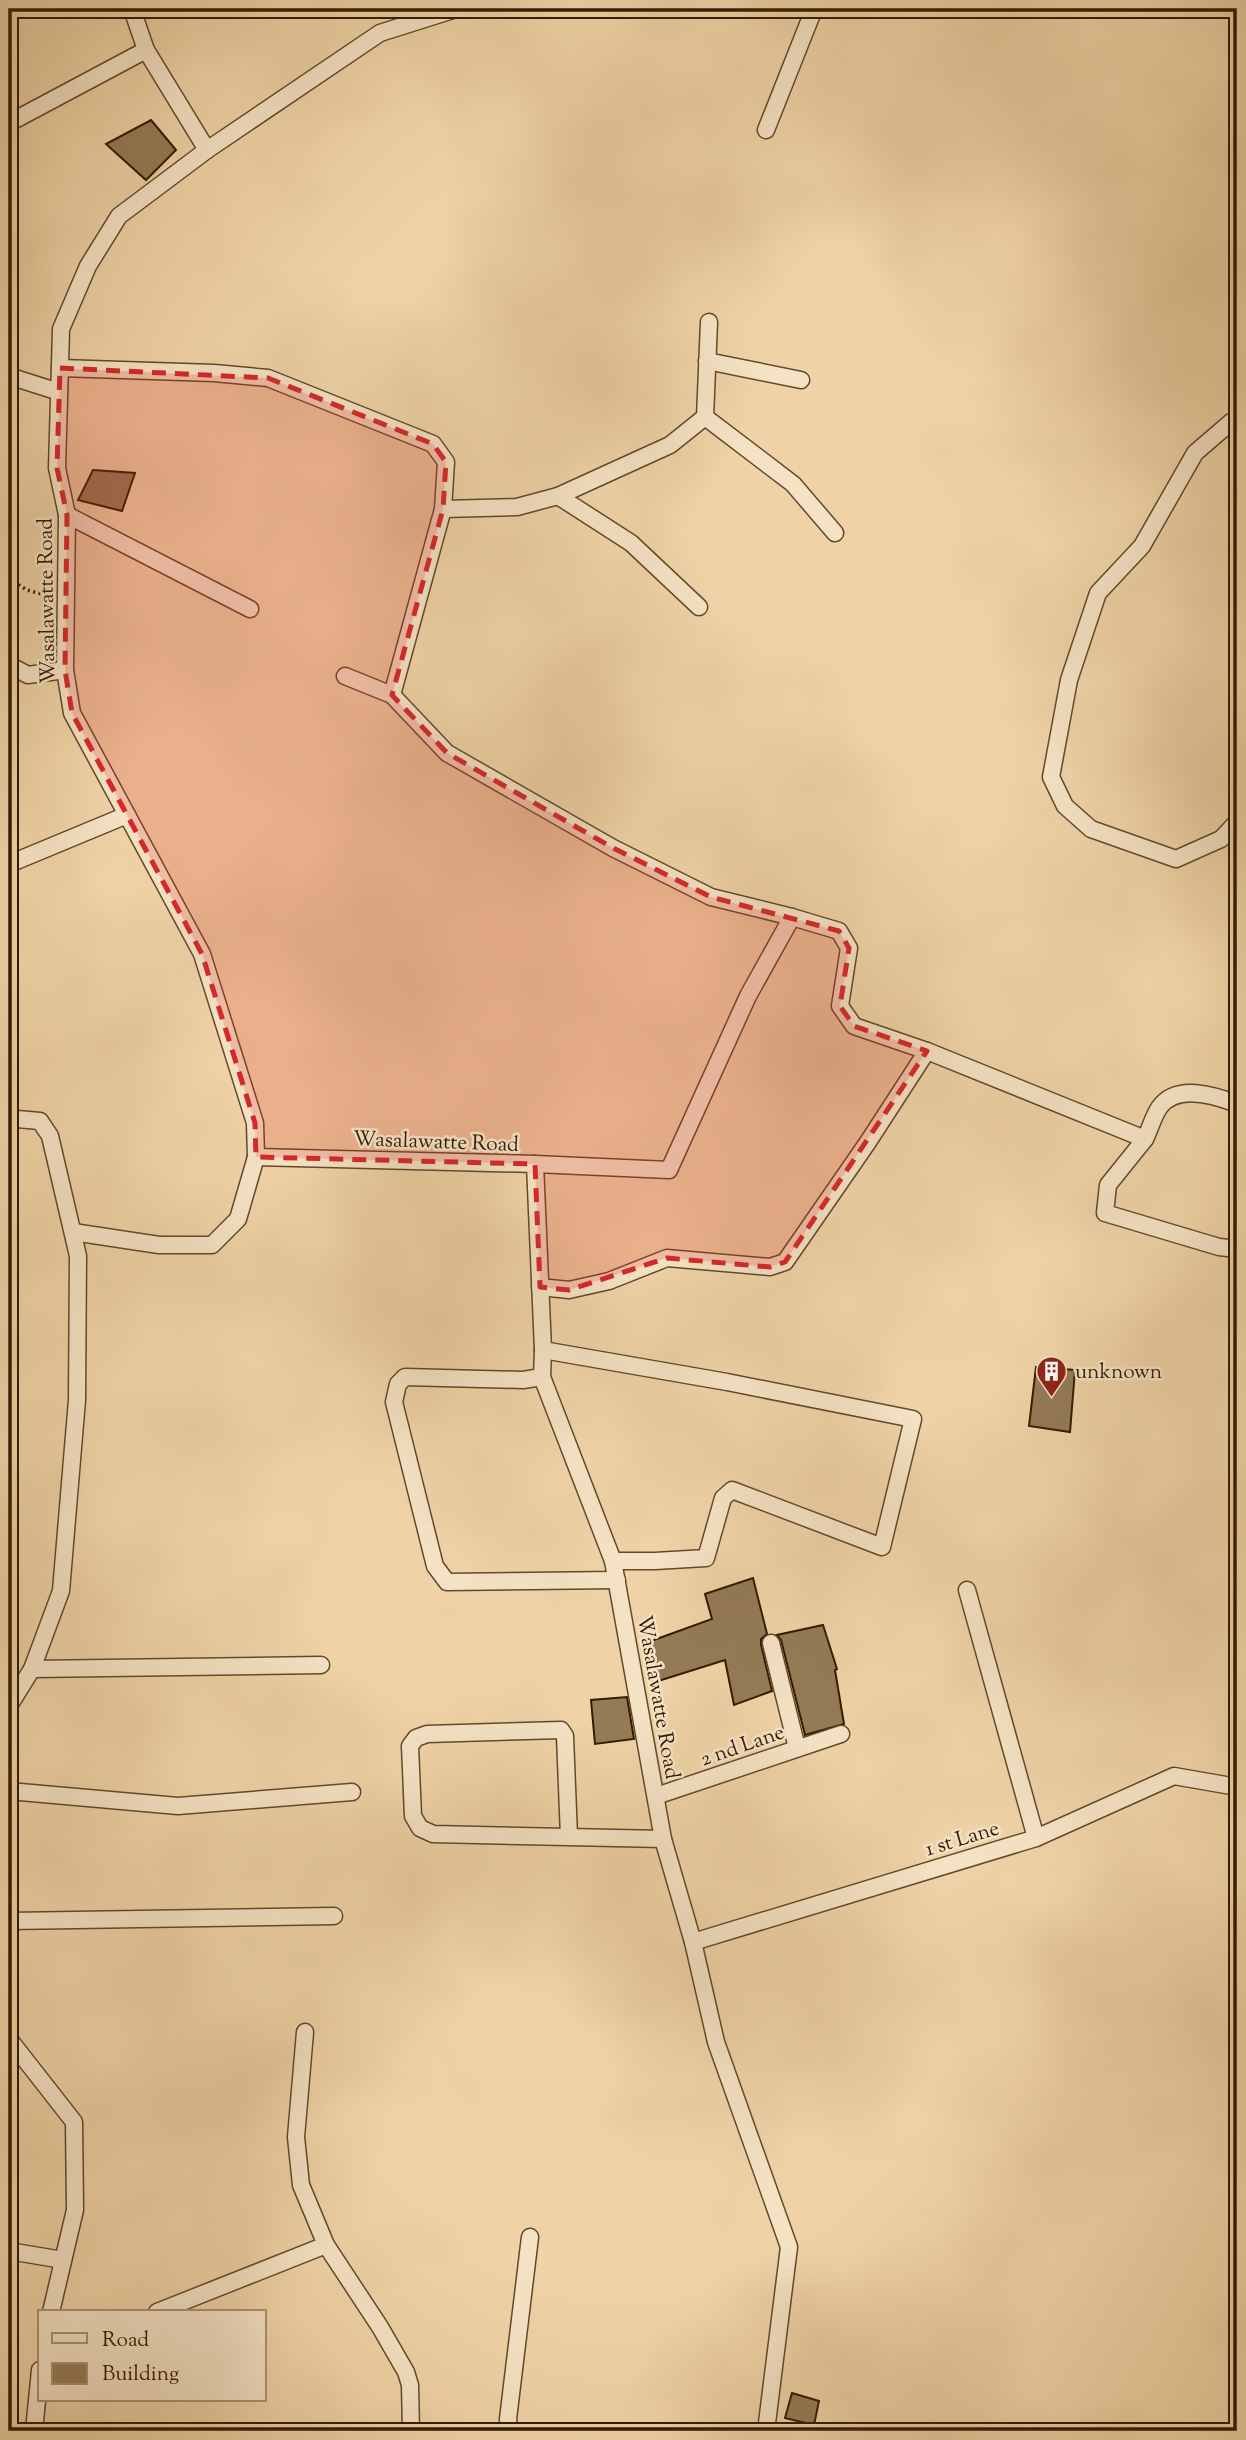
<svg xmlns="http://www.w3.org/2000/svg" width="1246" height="2440" font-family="'Sorts Mill Goudy',serif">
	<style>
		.building { fill: #947b56; stroke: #321b00; stroke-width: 2 }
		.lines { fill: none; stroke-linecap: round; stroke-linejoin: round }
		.minor-casing { stroke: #61492a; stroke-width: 19 }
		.path { stroke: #321b00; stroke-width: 3.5; stroke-dasharray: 2 3.5; stroke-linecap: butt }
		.minor { stroke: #f5e2c5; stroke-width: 16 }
		.marked { fill: #d62828; fill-opacity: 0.2; stroke: #d62828; stroke-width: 5; stroke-dasharray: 14 9; stroke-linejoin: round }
		.labels { text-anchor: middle; stroke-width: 5; stroke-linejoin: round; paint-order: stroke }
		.street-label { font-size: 21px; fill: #321b00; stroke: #f5e2c5 }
		.poi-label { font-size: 21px; fill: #321b00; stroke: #f5e2c5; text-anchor: start }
	</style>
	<rect width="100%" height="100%" fill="#efd3a6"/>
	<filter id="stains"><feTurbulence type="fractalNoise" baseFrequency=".00286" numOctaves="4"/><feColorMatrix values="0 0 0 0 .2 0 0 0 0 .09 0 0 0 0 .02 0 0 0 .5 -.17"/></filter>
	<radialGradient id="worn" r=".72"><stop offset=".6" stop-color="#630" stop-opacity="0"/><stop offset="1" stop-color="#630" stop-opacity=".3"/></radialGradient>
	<g class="building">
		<path d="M151,120L176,150L146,180L106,144Z"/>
		<path d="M93,470L135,473L122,511L78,500Z"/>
		<path d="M1036,1367L1075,1370L1070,1432L1029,1426Z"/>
		<path d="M753,1578L767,1634L761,1639V1645L772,1691L734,1705L725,1660L652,1683L643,1644L712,1619L705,1594Z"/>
		<path d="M823,1625L837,1669L835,1670L844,1724L805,1735L781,1640L777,1635Z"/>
		<path d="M627,1697L634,1739L595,1744L591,1700Z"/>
		<path d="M792,2393L819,2401L814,2425L785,2418Z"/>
	</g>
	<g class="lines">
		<defs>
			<g id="minor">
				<path d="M132,9L146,50L207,150L119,216L88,266L61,329L57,468L67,515L65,670L72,713L202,954L255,1123L256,1157L535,1164L543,1350L542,1377L613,1561L663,1839L693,1942L716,2042L789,2247L766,2431"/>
				<path d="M9,123L146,50"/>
				<path d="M766,130L814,9"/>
				<path d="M207,150L380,33L456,9"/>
				<path d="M707,361L801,380"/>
				<path d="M60,368L214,373L268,378L433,444L446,462L443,509L392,695"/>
				<path d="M9,376L59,392"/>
				<path d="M705,417L793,484L835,533"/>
				<path d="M1237,421L1231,422L1195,453L1142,546L1098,593L1069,680L1051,777L1065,806L1091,829L1176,859L1221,839L1237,822"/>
				<path d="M558,496L631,543L699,607"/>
				<path d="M443,509L517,507L558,496L670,445L705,417L709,322"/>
				<path d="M67,515L250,609"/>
				<path d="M9,665L28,675L65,670"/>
				<path d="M345,676L392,695L447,753L613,848L711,897L792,917L748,996L669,1170L535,1164"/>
				<path d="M9,864L127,815"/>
				<path d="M792,917L839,931L849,948L840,1006L854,1026L927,1051L1145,1139L1108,1185L1105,1213L1219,1247L1237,1249"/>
				<path d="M9,1121L17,1119L40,1121L50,1136L78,1256L77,1400L61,1591L32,1669L9,1706"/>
				<path d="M1145,1139C1150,1129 1153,1117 1159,1108C1176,1083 1214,1095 1237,1104"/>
				<path d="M73,1232L159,1245H212L238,1219L256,1157"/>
				<path d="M540,1287L569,1290L609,1281L667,1258L770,1267L785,1262L868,1142L927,1051"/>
				<path d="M543,1350L727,1382L913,1419L882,1547L732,1490L723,1498L706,1558L655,1561H613"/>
				<path d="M542,1377L523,1380L405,1377L398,1384L394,1402L435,1566L447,1582L617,1580"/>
				<path d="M967,1590L1036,1838"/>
				<path d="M771,1643L797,1748"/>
				<path d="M32,1669L321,1665"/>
				<path d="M9,1791L178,1806L352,1792"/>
				<path d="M656,1796L841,1734"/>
				<path d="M569,1837L565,1736L561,1730L427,1734L416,1738L410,1746L413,1816L420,1828L433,1834L663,1839"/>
				<path d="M9,1921L334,1916"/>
				<path d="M693,1942L1036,1838L1174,1776L1237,1787"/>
				<path d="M305,2032L296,2137L301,2185L326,2245L380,2327L406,2372L410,2385L411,2431"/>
				<path d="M9,2039L74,2122L75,2210L51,2312"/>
				<path d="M9,2251L63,2260"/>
				<path d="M157,2312L326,2245"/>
				<path d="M34,2431L40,2370"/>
				<path d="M509,2431L508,2419L530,2237"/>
			</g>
		</defs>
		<use href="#minor" class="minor-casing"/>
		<path class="path" d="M9,579L27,590L49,596"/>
		<use href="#minor" class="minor"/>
	</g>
	<path class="marked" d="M60,368L268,378L433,444L446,462L443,509L392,695L447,753L613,848L711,897L839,931L849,948L840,1006L854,1026L927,1051L785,1262L770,1267L667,1258L569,1290L540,1287L535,1164L256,1157L255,1123L202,954L72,713L65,670L67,515L57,468Z"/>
	<defs>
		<symbol id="building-pin" viewBox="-11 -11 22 30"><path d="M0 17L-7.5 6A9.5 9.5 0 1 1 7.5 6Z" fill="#8f2418" stroke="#f5e2c5"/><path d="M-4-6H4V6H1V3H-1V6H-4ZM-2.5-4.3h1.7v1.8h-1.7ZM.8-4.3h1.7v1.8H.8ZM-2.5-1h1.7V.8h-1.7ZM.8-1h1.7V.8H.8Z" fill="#fff"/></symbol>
	</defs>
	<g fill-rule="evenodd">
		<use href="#building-pin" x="1034" y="1354" width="35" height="47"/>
	</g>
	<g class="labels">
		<g class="street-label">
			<text transform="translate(46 601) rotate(-91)" y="7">Wasalawatte Road</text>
			<text transform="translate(436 1141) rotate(2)" y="7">Wasalawatte Road</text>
			<text transform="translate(659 1697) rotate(80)" y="7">Wasalawatte Road</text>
			<text transform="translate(742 1745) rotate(-19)" y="7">2 nd Lane</text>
			<text transform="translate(962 1838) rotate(-17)" y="7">1 st Lane</text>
		</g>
		<g class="poi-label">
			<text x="1075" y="1378">unknown</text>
		</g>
	</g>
	<rect width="1246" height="2440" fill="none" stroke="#efd3a6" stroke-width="35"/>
	<rect x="10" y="10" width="1225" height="2419" fill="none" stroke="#321b00" stroke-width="3.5"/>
	<rect x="18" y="18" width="1211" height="2405" fill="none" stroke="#321b00" stroke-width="2"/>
	<rect x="38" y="2310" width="228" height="91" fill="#f5e2c5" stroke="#a79276" stroke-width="2"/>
	<rect x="52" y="2333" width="35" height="10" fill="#f5e2c5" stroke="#a79276" stroke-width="2"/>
	<text x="102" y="2346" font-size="21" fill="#321b00">Road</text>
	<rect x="52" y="2363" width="35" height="21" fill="#947b56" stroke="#a79276" stroke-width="2"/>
	<text x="102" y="2380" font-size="21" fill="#321b00">Building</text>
	<rect width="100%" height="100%" filter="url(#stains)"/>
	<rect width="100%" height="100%" fill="url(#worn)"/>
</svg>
